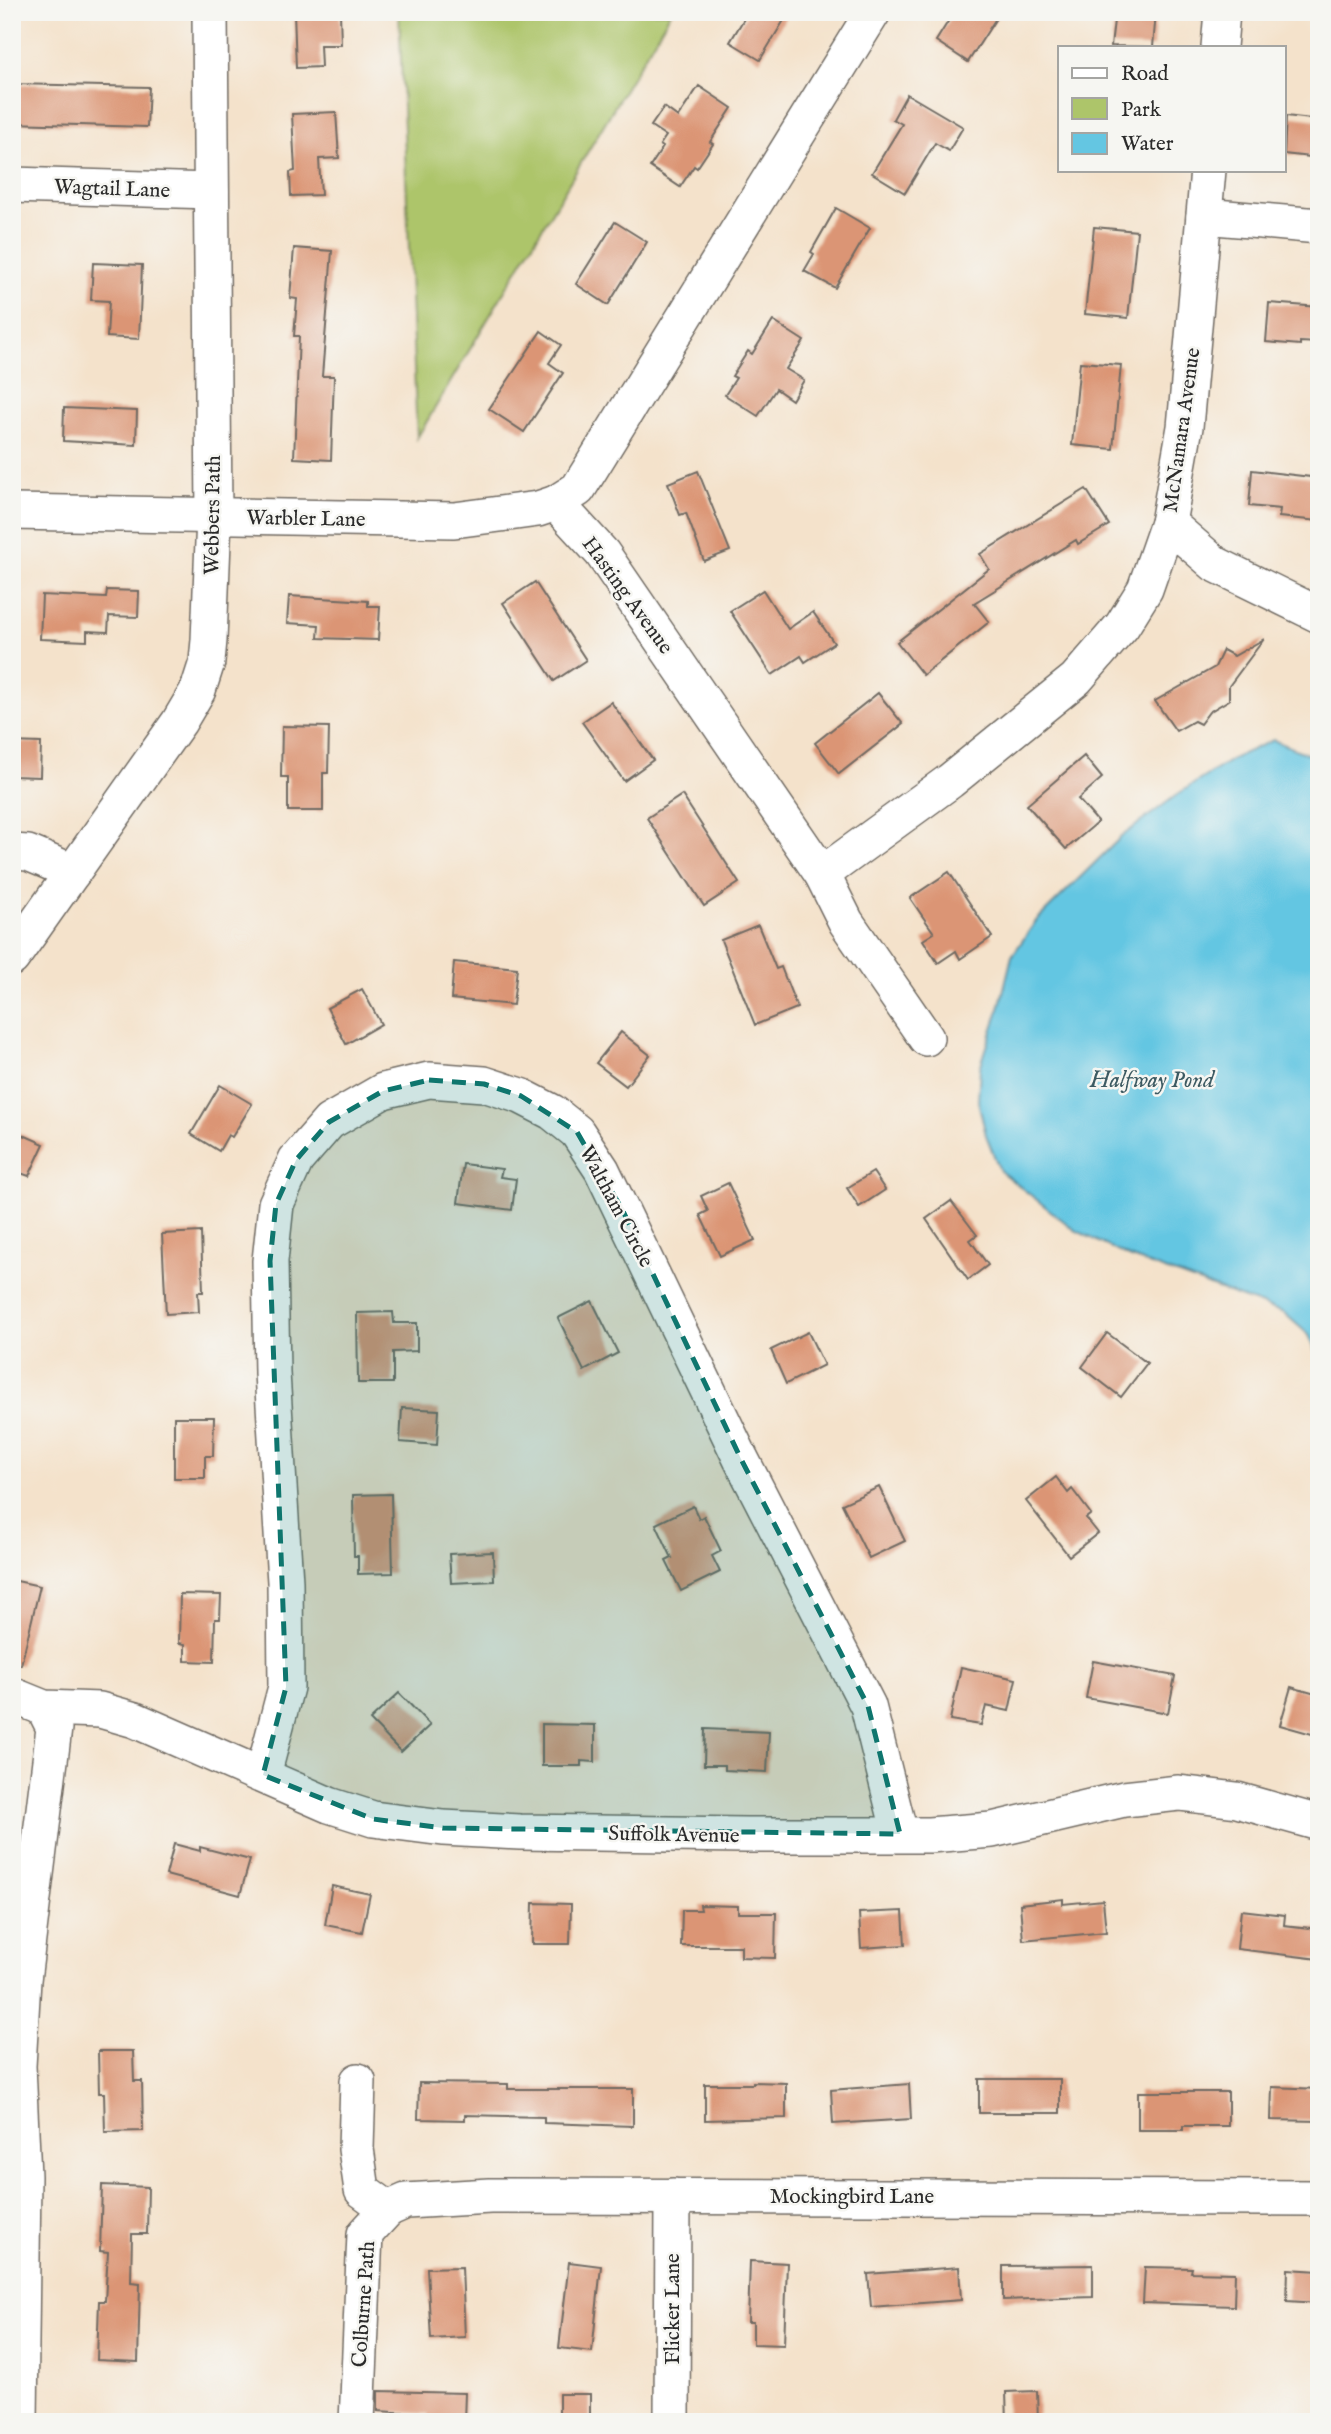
<svg xmlns="http://www.w3.org/2000/svg" width="1331" height="2434" font-family="'IM FELL English',serif">
	<style>
		.green { fill: #adc56a; stroke: #6c784a; stroke-width: 2 }
		.water { fill: #64c6e2; stroke: #487886; stroke-width: 2 }
		.building { fill: #db9574 }
		.lines { fill: none; stroke-linecap: round; stroke-linejoin: round }
		.street-casing { stroke: #716b63; stroke-width: 38 }
		.street { stroke: #fff; stroke-width: 35 }
		.marked { fill: #0f766e; fill-opacity: 0.2; stroke: #0f766e; stroke-width: 5; stroke-dasharray: 14 9; stroke-linejoin: round }
		.labels { text-anchor: middle; stroke-width: 5; stroke-linejoin: round; paint-order: stroke }
		.street-label { font-size: 21px; fill: #2b2b2b; stroke: #f6f6f2 }
		.water-label { font-size: 23px; font-style: italic; fill: #3c5a62; stroke: #f6f6f2 }
	</style>
	<rect width="100%" height="100%" fill="#f6f6f2"/>
	<filter id="ink" filterUnits="userSpaceOnUse"><feTurbulence type="fractalNoise" baseFrequency=".0143" numOctaves="2"/><feDisplacementMap in="SourceGraphic" scale="14" xChannelSelector="R" yChannelSelector="G"/><feConvolveMatrix kernelMatrix="1 2 1 2 8 2 1 2 1" color-interpolation-filters="sRGB"/></filter>
	<filter id="wash" filterUnits="userSpaceOnUse"><feTurbulence type="fractalNoise" baseFrequency=".00686" numOctaves="4" result="noise"/><feDisplacementMap in="SourceGraphic" scale="28" xChannelSelector="R" yChannelSelector="G"/><feGaussianBlur stdDeviation="1.57" result="paint"/><feColorMatrix in="noise" values="0 0 0 0 0 0 0 0 0 0 0 0 0 0 0 0 0 1.4 0 .05"/><feComposite in="paint" operator="in"/></filter>
	<g filter="url(#wash)">
		<rect width="100%" height="100%" fill="#f4e2cb"/>
		<path class="green" d="M399,12H671L417,438Z"/>
		<path class="water" d="M1273,740L1319,759V1358L1309,1335L1284,1313L1129,1257L1075,1230L1000,1171L986,1135L978,1101L980,1068L998,1013L1012,956L1036,921L1121,837L1178,794L1234,758Z"/>
		<g id="blocks">
			<g class="building">
				<path d="M294,12H340L341,45H320L321,67L296,68Z"/>
				<path d="M748,12H789L760,60L730,42Z"/>
				<path d="M954,12H1000L968,62L936,41Z"/>
				<path d="M1115,12H1156L1153,47L1111,46Z"/>
				<path d="M12,84L149,87L147,127L12,123Z"/>
				<path d="M699,86L732,108L710,142L713,144L697,168L694,166L680,187L650,167L663,147L660,145L666,136L651,126L664,107L678,117Z"/>
				<path d="M907,94L963,127L949,151L935,143L905,193L872,173L902,124L893,119Z"/>
				<path d="M336,112L339,158L319,159L321,195L291,196L290,172L295,171L292,114Z"/>
				<path d="M1286,116L1319,120V158L1284,154Z"/>
				<path d="M836,208L870,228L835,288L804,271L814,254L811,252Z"/>
				<path d="M615,222L647,242L608,305L576,284Z"/>
				<path d="M1094,227L1137,231L1128,318L1085,314Z"/>
				<path d="M294,248L332,251L322,376H334L331,460L294,458L299,336H294L297,299L290,298Z"/>
				<path d="M93,263L142,265L139,339L107,337L109,301L91,300Z"/>
				<path d="M1269,303L1319,307V343L1300,342V345L1266,342Z"/>
				<path d="M773,321L804,341L786,369L804,380L792,400L776,389L758,416L725,395L736,378L732,376L748,351L752,354Z"/>
				<path d="M541,331L561,345L549,363L563,373L524,432L489,409Z"/>
				<path d="M1080,362L1121,365L1113,449L1072,445Z"/>
				<path d="M64,408L137,411L136,445L63,441Z"/>
				<path d="M1252,470L1319,478V521L1279,517L1280,509L1249,506Z"/>
				<path d="M698,471L730,551L704,561L686,513L680,515L668,483Z"/>
				<path d="M1086,489L1109,525L1078,544L1076,540L974,603L989,622L923,675L897,642L989,569L980,554Z"/>
				<path d="M535,582L586,660L554,681L503,603Z"/>
				<path d="M107,590L139,591L138,617L109,616L108,632L87,631V641L40,639L42,595L106,598Z"/>
				<path d="M763,590L788,629L813,612L834,643L805,662L801,656L772,675L730,611Z"/>
				<path d="M289,596L368,601V606H380L378,640L318,638L319,625L287,623Z"/>
				<path d="M1264,639L1229,686V700L1209,712L1200,724L1194,721L1176,731L1155,701L1215,667L1223,650L1234,656Z"/>
				<path d="M878,693L903,724L839,774L815,743Z"/>
				<path d="M611,702L653,760L624,781L582,722Z"/>
				<path d="M282,726L329,727L328,773H323V811H288V777H281Z"/>
				<path d="M12,742L41,743L40,777L12,776Z"/>
				<path d="M1084,756L1102,778L1078,799L1098,822L1066,849L1027,805Z"/>
				<path d="M682,795L739,883L704,906L647,818Z"/>
				<path d="M949,872L992,937L960,959L956,951L938,963L923,940L934,933L910,898Z"/>
				<path d="M758,925L776,969L781,967L797,1008L755,1025L721,940Z"/>
				<path d="M454,962L517,968L513,1005L451,999Z"/>
				<path d="M362,989L381,1024L346,1044L327,1008Z"/>
				<path d="M621,1032L650,1055L626,1086L596,1063Z"/>
				<path d="M220,1085L252,1104L232,1137L228,1135L219,1151L191,1134Z"/>
				<path d="M12,1130L44,1144L29,1176L12,1170Z"/>
				<path d="M463,1164L502,1169L500,1177L516,1179L512,1210L458,1203Z"/>
				<path d="M873,1172L885,1190L859,1207L847,1188Z"/>
				<path d="M728,1183L755,1240L720,1256L700,1215L708,1211L701,1196Z"/>
				<path d="M951,1201L977,1235L970,1240L988,1265L968,1280L926,1219Z"/>
				<path d="M201,1232L203,1292H198L199,1312L166,1314L162,1234Z"/>
				<path d="M592,1301L618,1353L584,1371L558,1318Z"/>
				<path d="M393,1312L394,1323H417V1351L393,1352V1383H358L357,1313Z"/>
				<path d="M808,1332L824,1365L786,1384L771,1350Z"/>
				<path d="M1107,1333L1147,1363L1121,1397L1082,1367Z"/>
				<path d="M402,1408L439,1410L437,1445L400,1442Z"/>
				<path d="M174,1417H214L213,1456H205V1478H174Z"/>
				<path d="M1056,1477L1068,1493L1072,1489L1091,1514L1086,1518L1098,1533L1069,1556L1026,1501Z"/>
				<path d="M879,1487L905,1541L869,1558L842,1504Z"/>
				<path d="M391,1494L393,1573L358,1574V1556H354L353,1495Z"/>
				<path d="M693,1506L699,1519L704,1516L721,1551L712,1556L720,1572L681,1591L666,1561L672,1558L656,1524Z"/>
				<path d="M493,1552L494,1581L451,1583L449,1554Z"/>
				<path d="M12,1580L40,1586L21,1665L12,1664Z"/>
				<path d="M180,1594L221,1595L220,1619H215L214,1662L185,1661V1644L179,1643Z"/>
				<path d="M1093,1661L1175,1676L1168,1713L1086,1698Z"/>
				<path d="M961,1667L1016,1679L1009,1711L986,1706L981,1725L950,1720Z"/>
				<path d="M1291,1687L1319,1695V1736L1280,1725Z"/>
				<path d="M399,1693L430,1725L401,1752L370,1720Z"/>
				<path d="M542,1724L595,1725V1762L581,1761V1766H542Z"/>
				<path d="M705,1729L769,1732L767,1772L725,1770V1765H704Z"/>
				<path d="M174,1844L200,1851V1847L250,1860L240,1895L166,1875Z"/>
				<path d="M332,1886L370,1894L362,1932L325,1925Z"/>
				<path d="M1063,1899V1904L1103,1900L1106,1932L1023,1940L1020,1904Z"/>
				<path d="M533,1903L571,1904L570,1944H532Z"/>
				<path d="M700,1905L738,1906V1913H776L775,1958L741,1957V1946H681L682,1910H701Z"/>
				<path d="M1241,1910L1285,1915L1284,1925L1319,1929V1959L1237,1949Z"/>
				<path d="M903,1911L905,1945L861,1948L859,1913Z"/>
				<path d="M98,2051H133L134,2081H142L143,2131L105,2132L104,2093H99Z"/>
				<rect x="979" y="2079" width="81" height="34"/>
				<path d="M753,2082L786,2083V2118L705,2120V2084H753Z"/>
				<path d="M419,2083L508,2084V2089H633V2126L544,2123V2117L465,2115V2120L418,2119Z"/>
				<path d="M909,2084L911,2119L833,2124L831,2090Z"/>
				<path d="M1272,2087L1319,2089V2121L1271,2120Z"/>
				<path d="M1138,2092H1228V2126H1183V2130H1138Z"/>
				<path d="M102,2185L148,2187L147,2234H132L131,2282L140,2283L138,2362L97,2360L99,2301H105L108,2252L100,2251Z"/>
				<path d="M750,2261L787,2263L784,2345L753,2344V2322H748Z"/>
				<path d="M569,2262L601,2266L592,2352L559,2348Z"/>
				<path d="M1093,2265V2297L1003,2300V2266Z"/>
				<path d="M462,2267L465,2337L431,2339L427,2268Z"/>
				<path d="M959,2267L961,2300L871,2307L868,2274Z"/>
				<path d="M1145,2267L1192,2268L1191,2272L1235,2273L1234,2306L1143,2303Z"/>
				<path d="M1288,2269L1319,2271V2303L1287,2301Z"/>
				<path d="M378,2391L465,2393L464,2422H427L428,2414L378,2411Z"/>
				<path d="M1037,2391L1038,2422H1007L1006,2392Z"/>
				<rect x="559" y="2394" width="31" height="28"/>
			</g>
		</g>
	</g>
	<g filter="url(#ink)">
		<use href="#blocks" fill-opacity="0" stroke="#716b63" stroke-width="2"/>
		<g class="lines">
			<defs>
				<g id="street">
					<path d="M873,12L578,489L556,503L602,553L822,874L846,922L926,1038"/>
					<path d="M1219,47L1222,12"/>
					<path d="M12,185L211,191"/>
					<path d="M1204,216L1319,226"/>
					<path d="M12,512L454,520L538,509L556,503"/>
					<path d="M1168,523L1215,564L1319,615"/>
					<path d="M12,852L28,853L73,872"/>
					<path d="M822,874L950,781L1076,679L1122,626L1145,589L1168,523L1185,427L1208,170"/>
					<path d="M12,958L179,722L198,690L207,662L209,640L214,517L210,12"/>
					<path d="M12,1695L44,1708L100,1710L135,1720L329,1805L373,1819L443,1828L520,1832L746,1835H929L992,1830L1124,1799L1179,1793L1237,1800L1319,1823"/>
					<path d="M263,1775L286,1687L285,1582L272,1373L270,1261L276,1204L296,1160L329,1122L383,1091L429,1080L484,1084L521,1096L552,1112L577,1132L602,1170L741,1459L868,1706L900,1834"/>
					<path d="M388,2209L406,2201L490,2196L1319,2198"/>
					<path d="M20,2422L23,2176L18,2066L23,1980L54,1728L44,1708"/>
					<path d="M357,2422L365,2234L388,2209L362,2190L356,2149L358,2081"/>
					<path d="M672,2422L673,2196"/>
				</g>
			</defs>
			<use href="#street" class="street-casing"/>
			<use href="#street" class="street"/>
		</g>
	</g>
	<path class="marked" d="M429,1080L484,1084L521,1096L577,1132L622,1209L741,1459L868,1706L900,1834L443,1828L373,1819L263,1775L286,1687L270,1261L276,1204L296,1160L329,1122L383,1091Z"/>
	<g class="labels">
		<g class="street-label">
			<text transform="translate(112 188) rotate(2)" y="7">Wagtail Lane</text>
			<text transform="translate(1181 430) rotate(-82)" y="7">McNamara Avenue</text>
			<text transform="translate(212 515) rotate(-89)" y="7">Webbers Path</text>
			<text transform="translate(306 518) rotate(1)" y="7">Warbler Lane</text>
			<text transform="translate(628 595) rotate(54)" y="7">Hasting Avenue</text>
			<text transform="translate(617 1206) rotate(62)" y="7">Waltham Circle</text>
			<text transform="translate(674 1834) rotate(1)" y="7">Suffolk Avenue</text>
			<text x="852" y="2203">Mockingbird Lane</text>
			<text transform="translate(363 2304) rotate(-86)" y="7">Colburne Path</text>
			<text transform="translate(672 2309) rotate(-90)" y="7">Flicker Lane</text>
		</g>
		<g class="water-label">
			<text x="1152" y="1087">Halfway Pond</text>
		</g>
	</g>
	<rect width="1331" height="2434" fill="none" stroke="#f6f6f2" stroke-width="42"/>
	<rect x="1058" y="46" width="228" height="126" fill="#f6f6f2" stroke="#a5a5a2" stroke-width="2"/>
	<rect x="1072" y="68" width="35" height="10" fill="#ffffff" stroke="#a5a5a2" stroke-width="2"/>
	<text x="1121" y="80" font-size="21" fill="#2b2b2b">Road</text>
	<rect x="1072" y="98" width="35" height="21" fill="#adc56a" stroke="#a5a5a2" stroke-width="2"/>
	<text x="1121" y="116" font-size="21" fill="#2b2b2b">Park</text>
	<rect x="1072" y="133" width="35" height="21" fill="#64c6e2" stroke="#a5a5a2" stroke-width="2"/>
	<text x="1121" y="150" font-size="21" fill="#2b2b2b">Water</text>
</svg>
